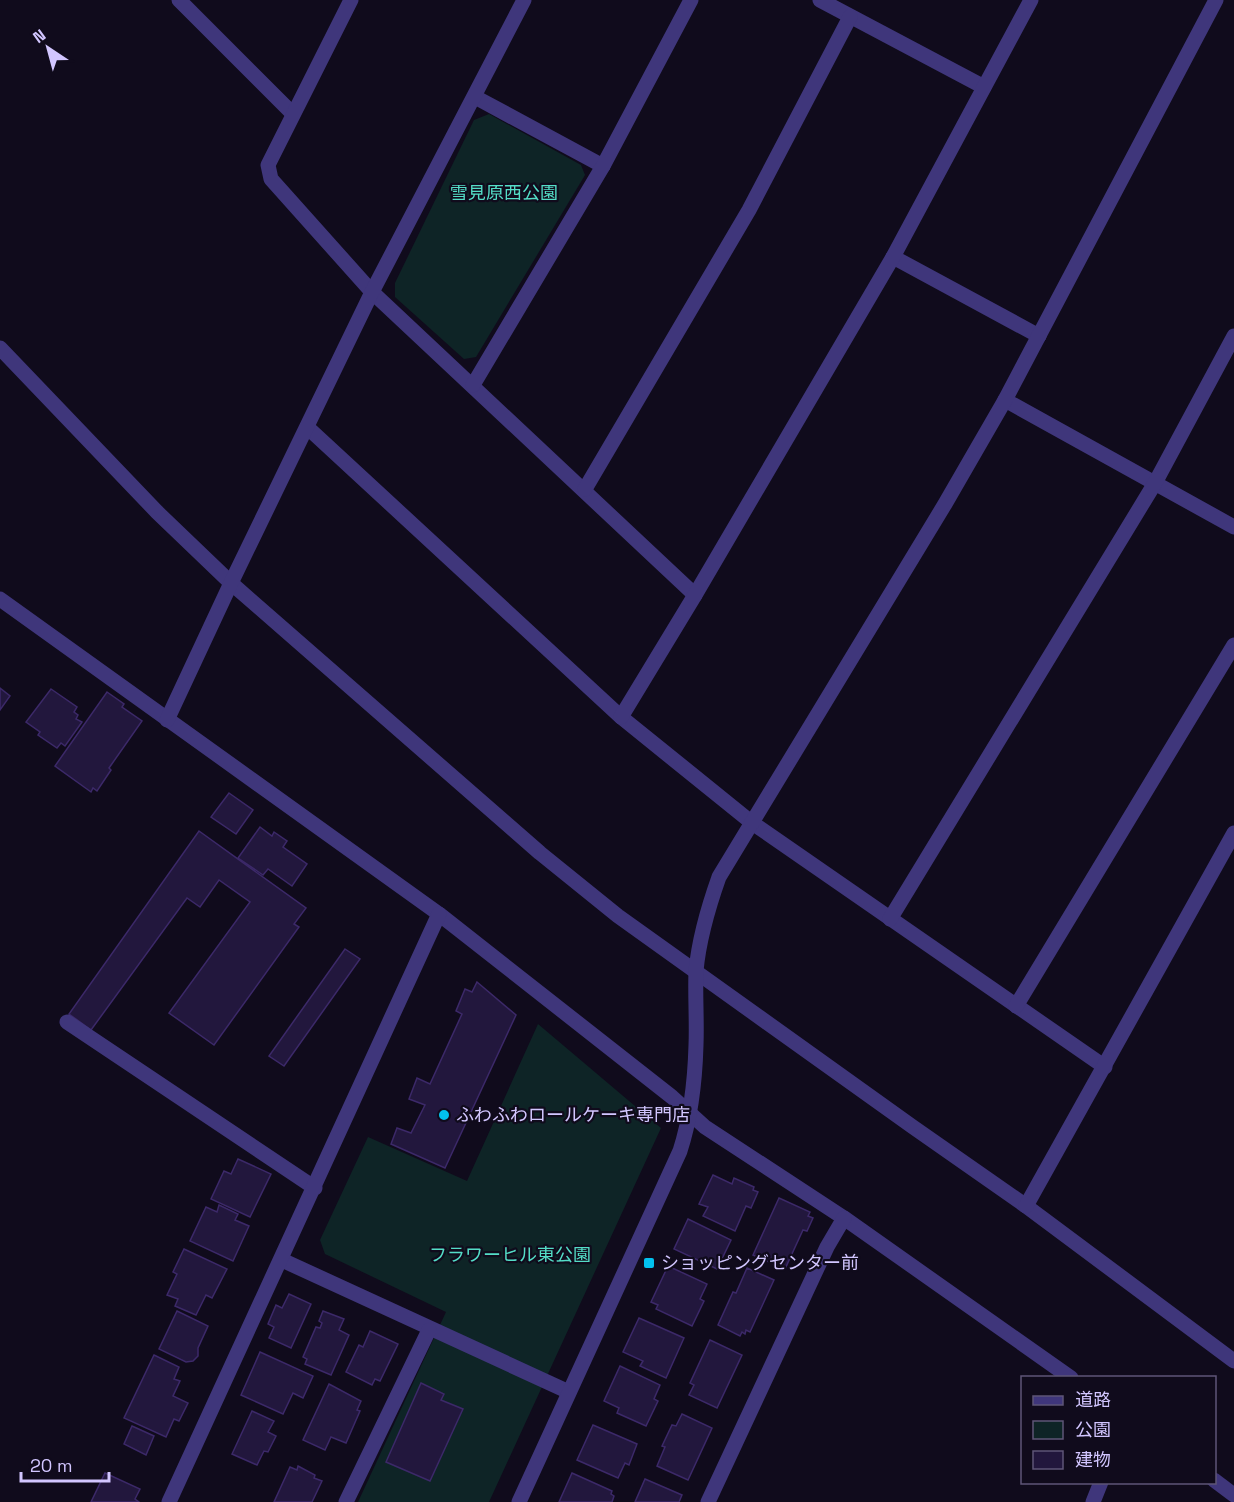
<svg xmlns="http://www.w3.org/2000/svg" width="1234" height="1502" font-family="'Space Grotesk','Noto Sans JP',sans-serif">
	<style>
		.green { fill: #0e2426 }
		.building { fill: #22173d; stroke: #3c2969; stroke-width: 1.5 }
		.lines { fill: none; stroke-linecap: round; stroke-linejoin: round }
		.minor { stroke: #3f367b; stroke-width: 15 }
		.poi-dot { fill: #02c2ef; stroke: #100b1c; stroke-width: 2 }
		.labels { text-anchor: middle; stroke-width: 4.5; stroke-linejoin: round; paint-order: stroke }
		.park-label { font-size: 18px; fill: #54ddc7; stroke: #100b1c }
		.poi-label { font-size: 18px; fill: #d2c6ff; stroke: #100b1c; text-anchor: start }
	</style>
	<rect width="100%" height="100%" fill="#100b1c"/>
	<g class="green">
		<path d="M489,114L581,165L585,175L476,357L464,359L395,297V283L474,120Z"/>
		<path d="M538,1024L661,1128L489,1502H358L446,1312L325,1254L320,1240L368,1137L467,1181Z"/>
	</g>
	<g class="building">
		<path d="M0,688L10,696L0,710Z"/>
		<path d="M51,689L77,707L74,712L78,715L76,719L82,722L65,746L61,743L57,748L38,735L40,732L26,722Z"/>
		<path d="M107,692L124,704L122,707L142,721L109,768L111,770L97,791L93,788L91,792L55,766Z"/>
		<path d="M229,793L253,810L236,834L211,817Z"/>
		<path d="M260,827L272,836L274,832L287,841L283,847L307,864L292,886L268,869L263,875L238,858Z"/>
		<path d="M199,831L306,908L294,924L299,927L214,1045L169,1013L250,902L219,880L200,907L187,898L91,1030L69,1014Z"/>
		<path d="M345,949L360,959L284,1066L269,1056Z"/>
		<path d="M477,982L516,1015L445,1168L391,1144L397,1128L411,1133L425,1105L409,1099L417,1078L430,1084L462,1014L456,1011L465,989L472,992Z"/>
		<path d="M238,1159L271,1174L250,1217L211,1199L224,1171L231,1174Z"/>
		<path d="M713,1175L732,1184L734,1178L754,1187L753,1190L758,1192L751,1208L746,1206L735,1231L703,1216L708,1207L699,1204Z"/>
		<path d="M779,1198L810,1212L808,1216L813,1218L807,1231L803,1230L785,1269L753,1255Z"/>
		<path d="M219,1205L238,1214L235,1220L249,1226L233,1261L190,1241L206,1207L217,1212Z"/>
		<path d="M688,1219L731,1240L717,1269L674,1249Z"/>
		<path d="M184,1249L227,1269L212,1298L206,1295L196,1315L175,1306L178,1299L167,1295L177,1274L173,1272Z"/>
		<path d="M668,1266L707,1284L700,1299L704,1301L692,1326L656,1309L658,1305L651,1302Z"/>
		<path d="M747,1268L774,1280L750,1332L746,1330L745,1334L742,1332L740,1336L718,1325L733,1292L736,1293Z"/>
		<path d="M289,1294L311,1304L291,1348L269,1338L274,1327L268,1324L276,1305L282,1308Z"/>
		<path d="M177,1311L208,1326L198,1348V1356L193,1361L186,1362L159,1349Z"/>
		<path d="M323,1311L344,1319L339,1330L349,1335L331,1375L305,1364L307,1359L303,1357L316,1327L320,1328L322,1323L319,1321Z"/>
		<path d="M639,1318L684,1338L666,1378L640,1366L643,1361L623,1352Z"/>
		<path d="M370,1331L398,1344L380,1381L375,1379L372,1385L346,1372L359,1345L363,1347Z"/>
		<path d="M710,1340L742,1355L717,1408L689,1395L694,1385L690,1383Z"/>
		<path d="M260,1352L313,1376L303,1398L293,1393L283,1414L241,1395Z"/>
		<path d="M154,1355L179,1367L174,1379L180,1381L173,1396L188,1403L179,1421L174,1419L166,1437L124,1418Z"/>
		<path d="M620,1366L660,1385L654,1399L658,1401L646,1426L617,1413L619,1408L604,1401Z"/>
		<path d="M421,1383L444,1394L441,1400L463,1409L430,1481L386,1462Z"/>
		<path d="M329,1384L361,1401L357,1410L360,1411L346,1443L331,1437L325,1450L303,1440Z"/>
		<path d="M252,1411L274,1421L268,1432L276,1436L268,1452L264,1451L257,1465L232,1454Z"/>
		<path d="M682,1414L712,1428L688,1480L657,1466L665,1447L662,1446L672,1425L676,1426Z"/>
		<path d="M593,1425L637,1444L629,1465L625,1463L618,1478L577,1460Z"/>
		<path d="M132,1426L154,1436L146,1455L124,1444Z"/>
		<path d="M298,1466L315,1475L314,1478L322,1481L312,1502H274L290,1467L297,1470Z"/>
		<path d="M105,1473L140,1489L135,1499L139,1502H91Z"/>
		<path d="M572,1473L612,1491L611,1494L614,1496L612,1502H559Z"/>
		<path d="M645,1479L682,1495L679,1502H635Z"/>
	</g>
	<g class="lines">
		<g class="minor">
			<path d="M179,0L293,114"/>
			<path d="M351,0L268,165L271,179L372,292L695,595"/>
			<path d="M820,0L984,87"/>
			<path d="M475,97L603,166"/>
			<path d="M893,257L1039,336"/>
			<path d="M0,348L157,512L231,583L540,853L618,916L913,1127L1026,1206L1234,1361"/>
			<path d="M473,385L603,166L691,0"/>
			<path d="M1005,400L1234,527"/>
			<path d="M307,427L621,717L751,822L1105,1067"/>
			<path d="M585,489L749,210L850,17"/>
			<path d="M0,599L439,914L672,1097L705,1127L844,1218L1071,1378"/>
			<path d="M621,717L695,595L893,257L1031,0"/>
			<path d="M167,720L231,583L372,292L524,0"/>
			<path d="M890,919L1155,483L1234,336"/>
			<path d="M1016,1006L1234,645"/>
			<path d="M67,1022L315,1188"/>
			<path d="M1026,1206L1234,833"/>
			<path d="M282,1260L569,1392"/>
			<path d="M1214,1480L1234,1495"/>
			<path d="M169,1502L439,914"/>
			<path d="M346,1502L429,1330"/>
			<path d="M519,1502L680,1151C691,1117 695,1081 696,1045C697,1021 695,996 696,971C699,938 708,908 719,877L945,504L1005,400L1216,0"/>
			<path d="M708,1502L827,1247L844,1218"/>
			<path d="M1093,1502L1101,1482"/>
		</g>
	</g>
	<g class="poi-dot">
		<circle cx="444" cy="1115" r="6"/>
		<rect x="643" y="1257" width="12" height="12" rx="3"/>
	</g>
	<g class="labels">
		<g class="park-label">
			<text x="504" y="199">雪見原西公園</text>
			<text x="510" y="1261">フラワーヒル東公園</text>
		</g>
		<g class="poi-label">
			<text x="456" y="1121">ふわふわロールケーキ専門店</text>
			<text x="661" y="1269">ショッピングセンター前</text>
		</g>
	</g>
	<rect x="1021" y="1376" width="195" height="108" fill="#100b1c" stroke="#5e5677" stroke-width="1.5"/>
	<rect x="1033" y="1396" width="30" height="9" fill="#3f367b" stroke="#5e5677" stroke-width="1.5"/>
	<text x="1075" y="1406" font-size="18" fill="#d2c6ff">道路</text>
	<rect x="1033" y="1421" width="30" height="18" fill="#0e2426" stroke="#5e5677" stroke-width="1.5"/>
	<text x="1075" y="1436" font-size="18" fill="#d2c6ff">公園</text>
	<rect x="1033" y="1451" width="30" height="18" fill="#22173d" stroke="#5e5677" stroke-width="1.5"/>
	<text x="1075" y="1466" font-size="18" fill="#d2c6ff">建物</text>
	<g transform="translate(48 48) rotate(324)" stroke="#100b1c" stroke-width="4.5" paint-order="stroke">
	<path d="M0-4.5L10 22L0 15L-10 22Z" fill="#d2c6ff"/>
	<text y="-9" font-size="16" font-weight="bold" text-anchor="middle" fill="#d2c6ff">N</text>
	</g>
	<path d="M21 1472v9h88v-9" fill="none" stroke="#d2c6ff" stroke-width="3"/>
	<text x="30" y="1472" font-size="18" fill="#d2c6ff" stroke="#100b1c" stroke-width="4.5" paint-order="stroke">20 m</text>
</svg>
